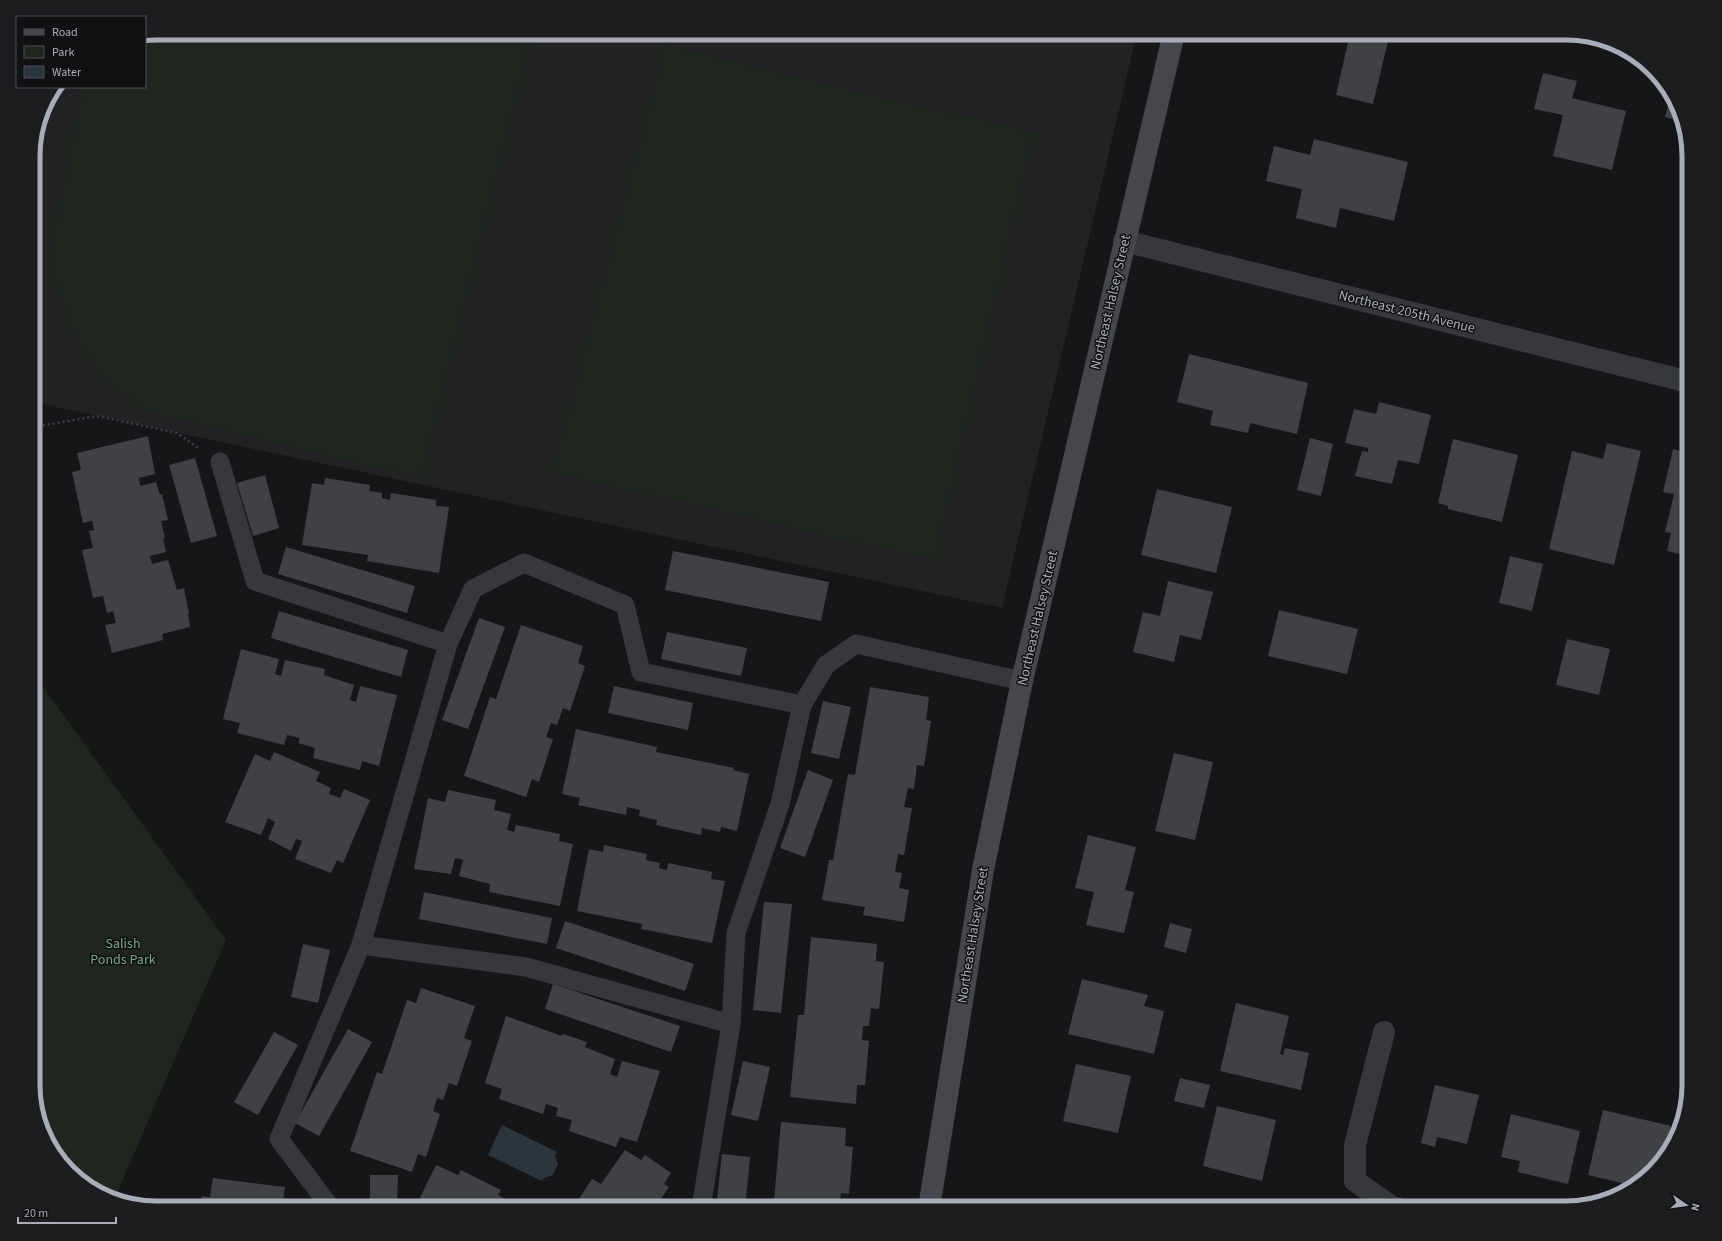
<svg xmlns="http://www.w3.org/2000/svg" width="1722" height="1241" font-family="'Source Sans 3',sans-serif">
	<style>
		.built { fill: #222225 }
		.green { fill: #1e261f }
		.water { fill: #2c353c }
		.building { fill: #404145 }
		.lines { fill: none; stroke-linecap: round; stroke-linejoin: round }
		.path { stroke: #3d3f44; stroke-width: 2.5; stroke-dasharray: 2 3; stroke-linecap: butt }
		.lane { stroke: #37383d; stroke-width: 19 }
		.street { stroke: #37383d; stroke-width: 22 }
		.secondary { stroke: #45474d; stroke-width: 22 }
		.labels { text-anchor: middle; stroke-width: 3; stroke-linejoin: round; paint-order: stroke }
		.street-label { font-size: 14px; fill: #a8adb8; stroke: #111113 }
		.park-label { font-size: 14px; fill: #7fa381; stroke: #111113 }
		.rim { fill: none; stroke: #a8adb8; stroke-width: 5 }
	</style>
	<rect width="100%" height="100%" fill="#161618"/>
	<path class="built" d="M156,33H1137L1002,608L33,402V148L42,109L57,87H145V35Z"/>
	<g class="green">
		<path d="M156,33H532L421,477L146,411L106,378L82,347L65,308L59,286L48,267L84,87H145V35Z"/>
		<path d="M666,46L1033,133L934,560L553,472Z"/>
		<path d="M33,662L36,677L226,940L114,1200L81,1183L49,1146L33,1093Z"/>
	</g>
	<path class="water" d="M502,1125L557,1152L555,1156L558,1164L553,1175L544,1178L542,1181L488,1155Z"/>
	<g class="building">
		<path d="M1350,33H1390L1373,104L1336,95Z"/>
		<path d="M1543,73L1577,81L1572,98L1626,111L1612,170L1553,156L1563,115L1534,109Z"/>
		<path d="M1671,95L1676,101L1681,121L1665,117Z"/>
		<path d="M1314,139L1408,162L1394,221L1340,208L1336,228L1296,218L1302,189L1266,181L1274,146L1310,155Z"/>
		<path d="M1189,354L1308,383L1297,434L1250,423L1248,433L1210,425L1213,411L1177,402Z"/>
		<path d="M1379,402L1431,415L1419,464L1398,460L1392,484L1355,476L1362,451L1368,452V448L1345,443L1354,409L1376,414Z"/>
		<path d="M148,436L155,474L139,478L140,486L156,482L160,495L162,494L168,520L161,521L165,538H163L166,552L150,556L152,564L168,560L177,590L184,588L189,614H188L190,627L162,634L163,640L112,653L105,625L116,623L113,611L107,613L103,596L93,598L82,550L93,548L89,531L94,530L92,521L83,523L72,472L81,470L77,453Z"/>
		<path d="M1310,438L1333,444L1321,496L1297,490Z"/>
		<path d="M1453,439L1518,455L1502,522L1448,509V506L1438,503Z"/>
		<path d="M1607,443L1641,451L1614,565L1549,549L1572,451L1603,459Z"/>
		<path d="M1673,449L1689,453V556L1667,551L1671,533L1665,532L1674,494L1663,492Z"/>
		<path d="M195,458L217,536L191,543L169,465Z"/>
		<path d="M265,475L279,528L253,536L237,483Z"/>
		<path d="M325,478L370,485L369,491L382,493V498L390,500L391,493L436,500V506L449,507L439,573L367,561L368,555L302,545L312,483L324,485Z"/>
		<path d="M1157,489L1232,507L1216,573L1141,555Z"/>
		<path d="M286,547L415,586L407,613L278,574Z"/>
		<path d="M673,551L829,582L821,621L665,590Z"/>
		<path d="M1510,556L1543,564L1532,611L1499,603Z"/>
		<path d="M1168,581L1213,592L1201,640L1180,635L1174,662L1133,652L1143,612L1160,616Z"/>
		<path d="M1279,610L1358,629L1347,674L1268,656Z"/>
		<path d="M279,611L408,650L401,677L271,638Z"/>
		<path d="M479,618L505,627L468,729L442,720Z"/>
		<path d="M521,625L583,646L578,663L585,666L570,711L563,708L557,725L551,723L546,737L553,739L539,782L532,779L526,797L464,776L490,697L496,699Z"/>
		<path d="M667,632L747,648L741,676L661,659Z"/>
		<path d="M1567,639L1610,649L1599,695L1556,685Z"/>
		<path d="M241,649L279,659L275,674L281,676L285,660L325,669L324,675L354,685L350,700L356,702L360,686L397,695L379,766L362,761L360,770L313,758L315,748L298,743L300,738L287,735L284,745L237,733L240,723L223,719Z"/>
		<path d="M614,686L693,703L688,730L608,713Z"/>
		<path d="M870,687L929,697L926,720L931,721L924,766L917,765L914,789L908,788L904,807L912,808L904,855L898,854L895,872L902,873L899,888L909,890L904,922L863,915L865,907L822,900L829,860H833L848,774L855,775Z"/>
		<path d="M823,701L851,707L839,759L811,753Z"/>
		<path d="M576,729L657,747L656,752L734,768L733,770L749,774L737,831L721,827L720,832L702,828L701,835L656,825L657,820L639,816L640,810L627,807L626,815L578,805L580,798L562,794Z"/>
		<path d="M274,752L320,772L316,781L331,788L329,794L340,798L344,789L370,800L343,863L337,860L331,873L295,859L302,841L296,839L291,851L268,839L275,822L268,818L261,835L225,822L255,754L270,761Z"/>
		<path d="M1174,753L1213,762L1195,840L1155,831Z"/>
		<path d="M808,770L833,780L805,857L780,848Z"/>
		<path d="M448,790L496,800L494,810L511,814L507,830L514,832L516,825L560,834L559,841L573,844L560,906L489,892L490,884L459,876L463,860L455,858L451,874L414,869L428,798L445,802Z"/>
		<path d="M1088,835L1136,847L1125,890L1134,892L1124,933L1086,925L1094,892L1075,888Z"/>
		<path d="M604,845L647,854L646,860L660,863L659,868L667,870L668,863L712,872L711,879L725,881L712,943L641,929L642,924L577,911L589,849L603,852Z"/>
		<path d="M424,892L552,918L547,944L419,919Z"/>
		<path d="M764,902L792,904L781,1013L753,1010Z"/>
		<path d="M565,921L694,964L685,991L556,948Z"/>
		<path d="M1170,923L1192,929L1186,953L1164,947Z"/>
		<path d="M811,937L877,944L876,961L884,962L879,1009L871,1008L869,1026H863L862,1040L869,1041L865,1085H857L856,1104L790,1097L798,1015H804Z"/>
		<path d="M303,944L330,950L318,1003L291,997Z"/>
		<path d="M1082,979L1148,995L1144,1006L1164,1011L1154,1054L1068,1034Z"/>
		<path d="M553,984L680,1026L671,1052L545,1009Z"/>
		<path d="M421,988L475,1006L464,1038L472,1041L457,1086L449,1083L443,1100L437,1098L433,1111L440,1114L426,1157L418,1154L412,1172L350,1151L377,1072L382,1074L407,1000L416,1003Z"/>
		<path d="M1236,1003L1289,1016L1280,1054L1283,1055L1285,1048L1309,1053L1301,1090L1220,1071Z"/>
		<path d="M506,1016L562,1036L563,1034L587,1042L585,1047L615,1059L610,1074L617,1077L622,1061L660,1071L637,1142L620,1137L616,1147L569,1131L572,1120L556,1116L558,1108L546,1104L543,1114L499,1099L502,1089L485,1083Z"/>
		<path d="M348,1029L372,1042L319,1136L295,1123Z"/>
		<path d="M274,1032L298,1045L258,1115L234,1102Z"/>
		<path d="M743,1061L770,1067L758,1121L731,1115Z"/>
		<path d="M1076,1064L1131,1076L1118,1133L1063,1121Z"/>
		<path d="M1180,1078L1210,1085L1204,1108L1174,1101Z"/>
		<path d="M1435,1085L1479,1095L1467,1144L1437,1137L1435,1147L1421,1143Z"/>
		<path d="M1217,1106L1276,1120L1262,1181L1203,1166Z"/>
		<path d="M1603,1110L1671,1126L1663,1160L1630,1188V1185L1588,1175Z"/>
		<path d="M1511,1114L1580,1131L1568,1184L1518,1172L1520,1161L1501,1157Z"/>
		<path d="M781,1122L846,1128L845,1146L853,1147L849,1194L841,1193L839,1208H767L768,1199L774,1200Z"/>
		<path d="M625,1150L641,1160L645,1155L671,1173L664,1184L669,1187L655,1208H573L592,1179L601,1184Z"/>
		<path d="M722,1154L750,1157L745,1208H716Z"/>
		<path d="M436,1165L458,1175L461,1170L501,1190L498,1195L520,1207V1208H415Z"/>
		<path d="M370,1175H398L397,1208H370Z"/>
		<path d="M213,1178L285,1187L282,1208H200L202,1196L210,1197Z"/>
	</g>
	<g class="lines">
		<path class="path" d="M33,427L97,416L177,433L198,448"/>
		<g class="lane">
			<path d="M220,462L255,581L448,644"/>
			<path d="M731,1024L736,933L780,804L802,705"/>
			<path d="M331,1208L279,1139L361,945"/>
			<path d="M701,1208L731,1024L526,967L361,945L448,644L473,589L524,563L625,605L641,672L802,705L826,665L856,644L1022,681"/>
		</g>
		<g class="street">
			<path d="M1124,241L1689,382"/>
			<path d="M1384,1032L1355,1145V1181L1392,1207L1398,1208"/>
		</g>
		<path class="secondary" d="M929,1208L983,870L1022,681L1174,33"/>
	</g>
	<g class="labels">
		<g class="street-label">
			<text transform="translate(1110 302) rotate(-77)" y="5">Northeast Halsey Street</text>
			<text transform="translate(1407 311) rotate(14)" y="5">Northeast 205th Avenue</text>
			<text transform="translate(1037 618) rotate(-77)" y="5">Northeast Halsey Street</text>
			<text transform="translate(972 935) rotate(-81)" y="5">Northeast Halsey Street</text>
		</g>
		<g class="park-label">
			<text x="123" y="948">Salish<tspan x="123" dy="16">Ponds Park</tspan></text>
		</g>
	</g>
	<path d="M0 0H1722V1241H0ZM156 40H1566A116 116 0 0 1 1682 156V1085A116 116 0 0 1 1566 1201H156A116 116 0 0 1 40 1085V156A116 116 0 0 1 156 40Z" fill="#1d1d20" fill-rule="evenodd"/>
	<path class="rim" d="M156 40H1566A116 116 0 0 1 1682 156V1085A116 116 0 0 1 1566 1201H156A116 116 0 0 1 40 1085V156A116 116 0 0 1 156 40Z"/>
	<rect x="16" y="16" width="130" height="72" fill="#111113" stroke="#4d4f55"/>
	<rect x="24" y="29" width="20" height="6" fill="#45474d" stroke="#4d4f55"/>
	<text x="52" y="36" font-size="12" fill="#a8adb8">Road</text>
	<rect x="24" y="46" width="20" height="12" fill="#1e261f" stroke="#4d4f55"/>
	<text x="52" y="56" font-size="12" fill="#a8adb8">Park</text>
	<rect x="24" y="66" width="20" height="12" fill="#2c353c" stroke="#4d4f55"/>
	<text x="52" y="76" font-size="12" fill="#a8adb8">Water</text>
	<g transform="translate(1686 1205) rotate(103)" stroke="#111113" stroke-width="3" paint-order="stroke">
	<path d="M0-3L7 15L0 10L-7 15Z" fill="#a8adb8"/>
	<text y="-6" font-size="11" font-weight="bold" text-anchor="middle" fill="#a8adb8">N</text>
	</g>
	<path d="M18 1217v6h98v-6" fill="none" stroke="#a8adb8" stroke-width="2"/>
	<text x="24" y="1217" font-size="12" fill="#a8adb8" stroke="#111113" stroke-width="3" paint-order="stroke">20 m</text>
</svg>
